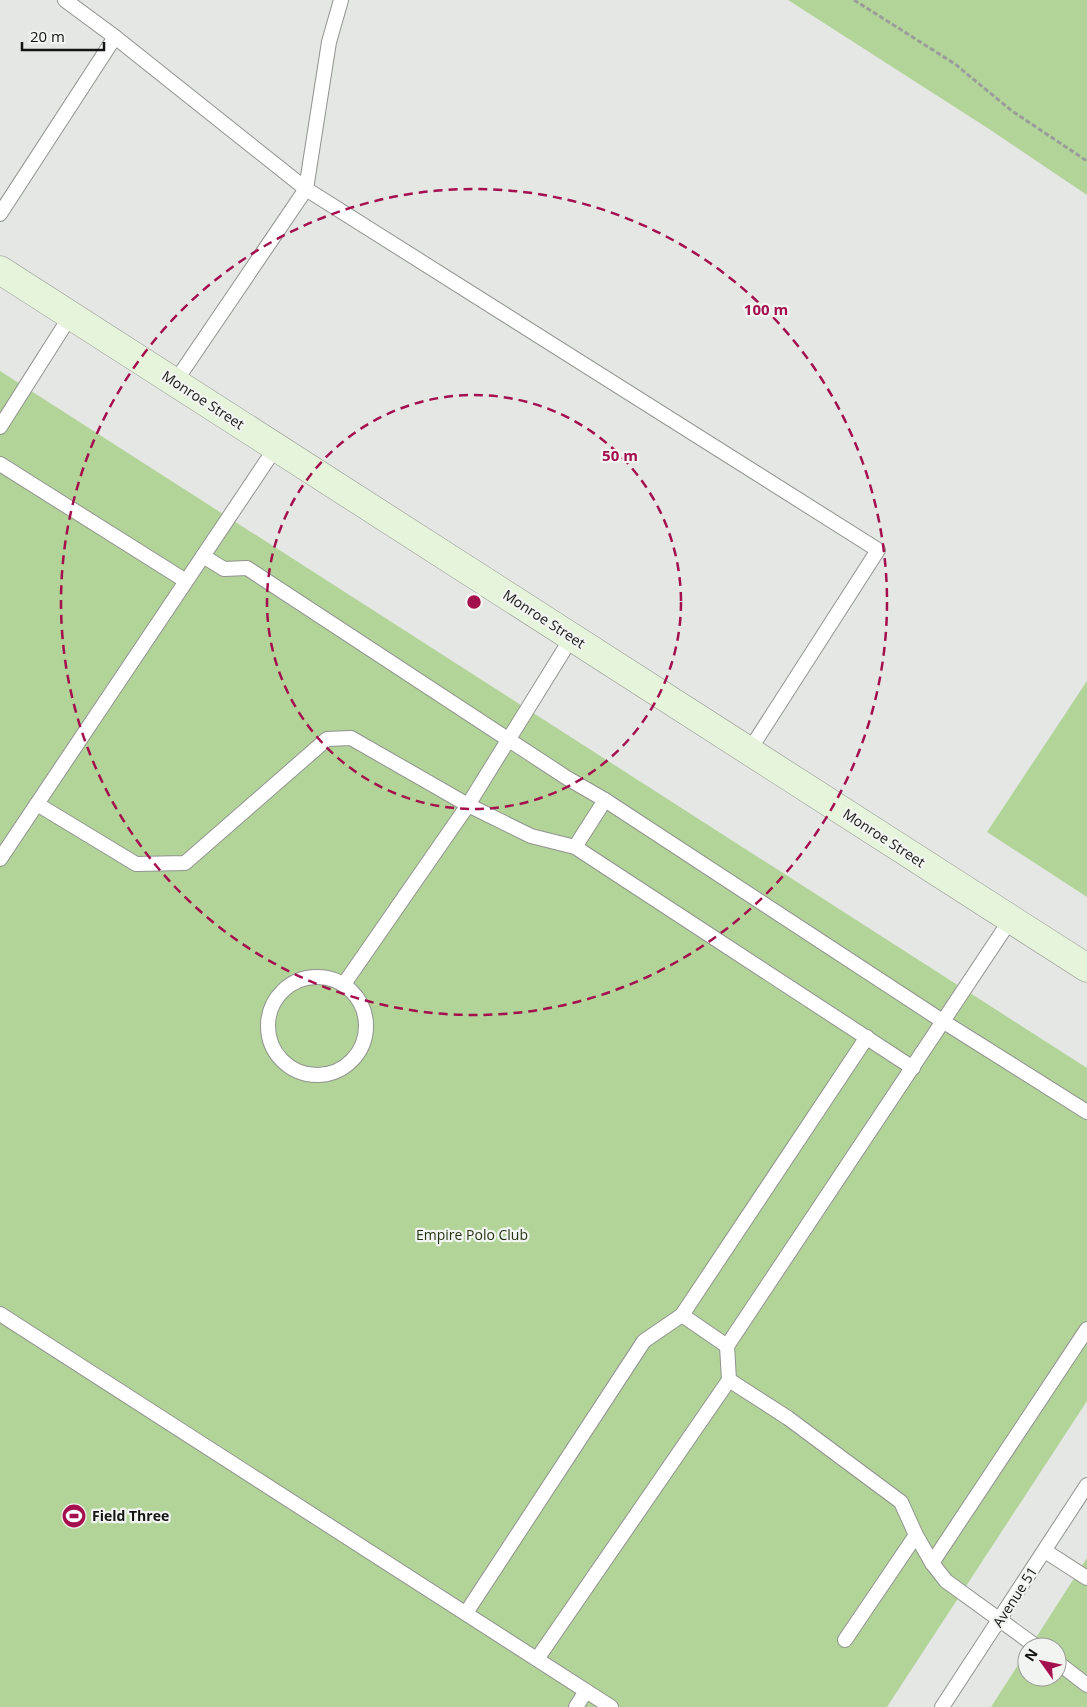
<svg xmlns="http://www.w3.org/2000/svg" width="1087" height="1707" font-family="'Open Sans',sans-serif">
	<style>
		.green { fill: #b2d499 }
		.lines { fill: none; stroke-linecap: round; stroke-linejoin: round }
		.lane-casing { stroke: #919390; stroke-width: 16 }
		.secondary-casing { stroke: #919390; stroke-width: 29 }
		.path { stroke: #9b9d9a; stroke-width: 3; stroke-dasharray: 5 2.5; stroke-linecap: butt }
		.lane { stroke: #fff; stroke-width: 14 }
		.secondary { stroke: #e5f4da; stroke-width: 28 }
		.ring { fill: none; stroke: #a40f4d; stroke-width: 2.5; stroke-dasharray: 9 6 }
		.labels { text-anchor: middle; stroke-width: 4.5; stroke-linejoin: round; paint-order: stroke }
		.street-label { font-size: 14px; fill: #131413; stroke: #f2f4f1 }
		.park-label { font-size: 14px; fill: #1f310f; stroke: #f2f4f1 }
		.poi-label { font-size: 14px; font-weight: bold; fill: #131413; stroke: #f2f4f1; text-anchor: start }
		.centre { fill: #a40f4d; stroke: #f2f4f1; stroke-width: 2.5 }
		.ring-label { font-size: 15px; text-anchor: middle; font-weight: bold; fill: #a40f4d; stroke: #f2f4f1; stroke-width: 4.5; stroke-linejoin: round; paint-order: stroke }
	</style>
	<rect width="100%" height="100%" fill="#e5e7e4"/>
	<g class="green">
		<path d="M788,0H1087V195L989,129Z"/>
		<path d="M0,371L1087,1068V1401L887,1707H0Z"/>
		<path d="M1087,681V897L987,832Z"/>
		<path d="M1087,1558V1707H991L1027,1651V1677H1057V1647H1030Z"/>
	</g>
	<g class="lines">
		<defs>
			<g id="lane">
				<path d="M341,0L329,42L306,189L878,550L749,751"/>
				<path d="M115,37L306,189L175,382"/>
				<path d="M0,214L115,37L65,0"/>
				<path d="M0,427L71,315"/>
				<path d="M0,464L186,581"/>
				<path d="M203,556L224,569L247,568L567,778L605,800"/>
				<path d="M37,804L136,864L185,863L327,739L351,738L468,805L531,836L575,847L913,1068"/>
				<path d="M575,847L605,800L944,1022L1087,1112"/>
				<path d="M0,859L276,447"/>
				<path d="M1011,919L727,1346L729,1380L788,1418L901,1502L916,1535L932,1563L946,1581L1037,1647"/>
				<circle cx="317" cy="1026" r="49"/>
				<path d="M344,984L468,805L572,637"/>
				<path d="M0,1314L611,1707"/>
				<path d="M682,1315L727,1346"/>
				<path d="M1045,1551L1087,1578"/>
				<path d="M932,1563L1087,1329"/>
				<path d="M466,1613L644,1341L682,1315L867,1037"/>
				<path d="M845,1640L916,1535"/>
				<path d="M537,1659L729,1380"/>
				<path d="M1057,1662L1087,1685"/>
				<path d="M576,1707L586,1691"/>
				<path d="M942,1707L1087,1485"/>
			</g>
			<path id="secondary" d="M0,270L1087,968"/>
		</defs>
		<use href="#lane" class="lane-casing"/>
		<use href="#secondary" class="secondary-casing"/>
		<path class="path" d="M854,0L955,64L1012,111L1087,161"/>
		<use href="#lane" class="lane"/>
		<use href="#secondary" class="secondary"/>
	</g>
	<g class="ring">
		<circle cx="474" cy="602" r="207"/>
		<circle cx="474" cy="602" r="413"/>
	</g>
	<defs>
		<symbol id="stadium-disc" viewBox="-11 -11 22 22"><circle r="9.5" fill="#a40f4d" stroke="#f2f4f1"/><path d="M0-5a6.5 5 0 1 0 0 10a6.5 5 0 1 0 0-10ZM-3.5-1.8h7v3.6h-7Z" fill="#fff"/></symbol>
	</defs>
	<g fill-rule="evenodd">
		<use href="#stadium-disc" x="60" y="1502" width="28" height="28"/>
	</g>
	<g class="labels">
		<g class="street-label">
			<text transform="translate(203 400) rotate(33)" y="5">Monroe Street</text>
			<text transform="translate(544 619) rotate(33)" y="5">Monroe Street</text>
			<text transform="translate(884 838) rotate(33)" y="5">Monroe Street</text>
			<text transform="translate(1015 1597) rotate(-57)" y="5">Avenue 51</text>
		</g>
		<g class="park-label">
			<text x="472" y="1240">Empire Polo Club</text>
		</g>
		<g class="poi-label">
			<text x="92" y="1521">Field Three</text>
		</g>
	</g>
	<circle cx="474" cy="602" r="8" class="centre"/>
	<g class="ring-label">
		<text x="766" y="315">100 m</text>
		<text x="620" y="461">50 m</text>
	</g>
	<g transform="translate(1042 1662) rotate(303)"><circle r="24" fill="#f2f4f1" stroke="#999a98"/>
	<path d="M0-4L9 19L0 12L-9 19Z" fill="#a40f4d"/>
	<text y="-8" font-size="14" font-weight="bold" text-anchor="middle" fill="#131413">N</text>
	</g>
	<path d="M22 42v8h82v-8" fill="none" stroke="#131413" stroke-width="2.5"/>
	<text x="30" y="42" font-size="15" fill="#131413" stroke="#f2f4f1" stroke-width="4" paint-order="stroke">20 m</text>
</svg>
